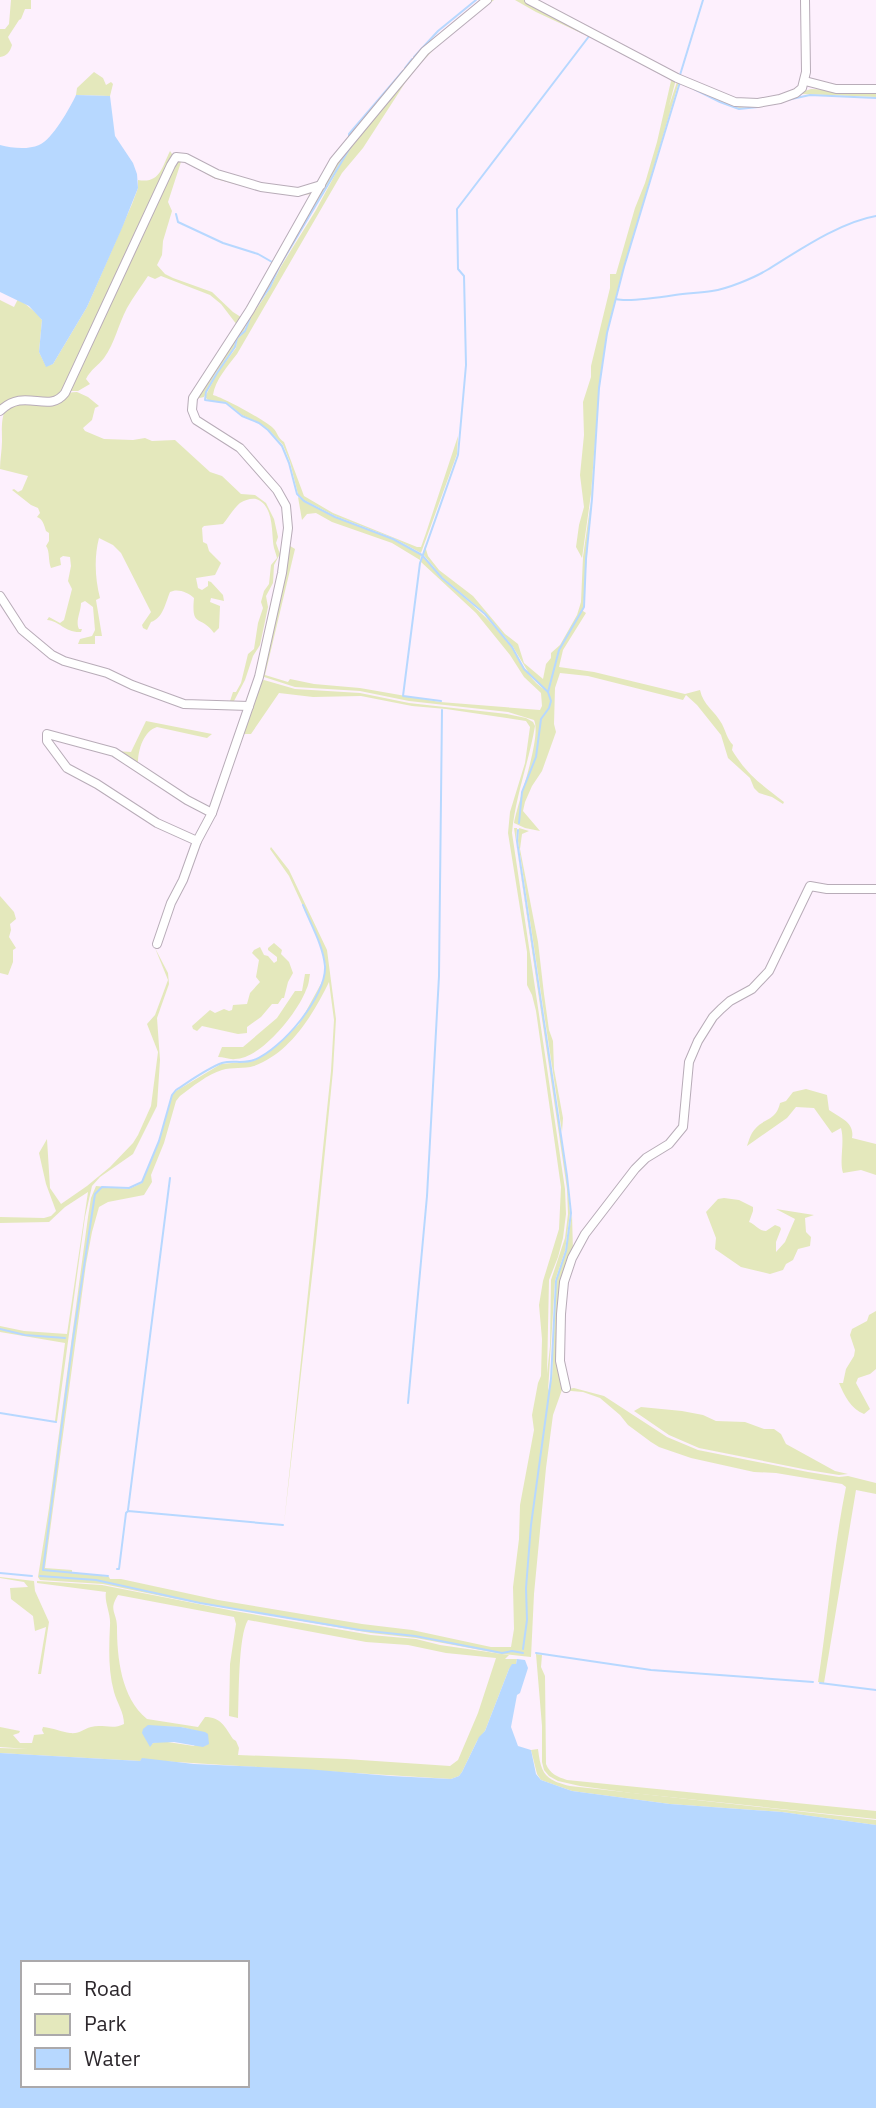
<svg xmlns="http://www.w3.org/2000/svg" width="876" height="2108" font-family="'IBM Plex Sans',sans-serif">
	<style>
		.green { fill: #e4e8bc; fill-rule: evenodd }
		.water { fill: #b7d8ff; fill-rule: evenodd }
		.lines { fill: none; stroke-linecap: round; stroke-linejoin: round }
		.stream { stroke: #b7d8ff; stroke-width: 2 }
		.street-casing { stroke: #b8acb8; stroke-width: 10 }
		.street { stroke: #fff; stroke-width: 8 }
	</style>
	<rect width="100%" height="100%" fill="#fdf0fd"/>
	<g class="green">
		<path d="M11,0H31V9H25L21,19L19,20L8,37L12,45C10,52 7,56 0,57V29H5L9,24Z"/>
		<path d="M489,0H494L441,42L421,63L405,83L363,148L342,173L237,354C228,366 215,380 213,395C224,398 267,421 274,429C278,434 278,438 284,442L304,496L333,513L417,547H421L426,533L458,436L457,454L421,553L393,538L335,516L304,500L298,494L290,462L283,445L268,429L259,423L242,415L226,402L209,401L205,397L217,373L236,348L237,339L245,331L249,320L271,287L280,268L316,210L352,143L279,267L270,287L248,319L244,331L236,338L235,347L216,373L204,397L195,399L335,162L427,53Z"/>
		<path d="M515,0H526L673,77L676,79L669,106L678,79L736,103H759L780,99L811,89L876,92V97L802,94L772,104L739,108L721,102L679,82L624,267L607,333L599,388L583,611L586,613L563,650L559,667L594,672L685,694L700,690C703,705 715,711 722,724C726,732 727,739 733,745L732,750C748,776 760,783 784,802L783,804L772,797L759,793L754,788L750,778L728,758L721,735L697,705L686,695L683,700L588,676L560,673L555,688L554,724L556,732L542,771L532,786L525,802L523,811L540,831L525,828L514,823C518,801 542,737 534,720L508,712L409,701L360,691L295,687L261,676L287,544L295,549L265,675L288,682L290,679L314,684L360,688L440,702L540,710L542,706L541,693L524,677L510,655L476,613L421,562L422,556C450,590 489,613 513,650C523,666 532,683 547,691L530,675L513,647L485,613L442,577L423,554L425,546L428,556L439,570L473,596L505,634L518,644L524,663L543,679L546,664L551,658V653L560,645L577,615L581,602L583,557L592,493L595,441L591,494L582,558L576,547L579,525L584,507L580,475L584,435L583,402L591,377V366L610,288V274H616L635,208L645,183L657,142L671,81L667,75L634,58L632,59L591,34H583L536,12Z"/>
		<path d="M94,72L103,78L106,85L111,82L113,84L110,96L76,95L77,88Z"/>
		<path d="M170,151L174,157L59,399H28L0,410V300L14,307L18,299C27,305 35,311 42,320L39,352L46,366L53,364L87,307L132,204L138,188V180C160,184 162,167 170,151Z"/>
		<path d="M179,157C194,160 204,170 218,176C243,186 289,199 314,189L317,192L274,264L272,262L311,199V194C287,198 245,187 220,180C206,177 196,163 181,162L168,202L172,211L163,241L162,255L157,265L165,274L173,278L212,292L233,312L244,319L192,398L191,410L195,420H193L189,412L190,398L237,325L221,304L210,295L161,276L155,279L148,276C141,287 133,297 127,308C118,325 115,343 104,358C98,366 91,369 86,379L90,384L78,391H67L174,160Z"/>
		<path d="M77,392L88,397L99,406L95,408L92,420L83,428L85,431L104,439L133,440L145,438L152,441L175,440L210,472L222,476L241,494L255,495L266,503L274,519L278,537L276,543L280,554L274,565L273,583L266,596L268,607L260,645L253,656L245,680L234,701H230L233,692H236L241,683L248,654L254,649L258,623L263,608L261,602L264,591L269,584L271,565L277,558C276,554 275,551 274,548C271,535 275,505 256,499C251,498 245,500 240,503C234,508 228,518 223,524L204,526L202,528L203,542L207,544L209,551L221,563L215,575L196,578L198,588L202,590L208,586V581L211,582L223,595L224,601L211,598L210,602L220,606L219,628L214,633C201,614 191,629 194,598C188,592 177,588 170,592C165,604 163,618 151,622L147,630L143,628L142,625L151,612L121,553L113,545L99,538C94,557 95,579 100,598L96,600L102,636H95V644H78L80,639L92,636L95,630L93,607L85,601L81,603C81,612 75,621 79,629H82L81,632C65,633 60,621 47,620L49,617L60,623L64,620L72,589L68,581L71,566L70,557L63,556L60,558L61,565L51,568C48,561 50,551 46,546L49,541V533L46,531C44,525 43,519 37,517L40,513L38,508L31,505L12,490L14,489L18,492L22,490L28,476L0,469C0,459 2,450 2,441C2,429 0,407 13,403C24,401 36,406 46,403C58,400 64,392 77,392Z"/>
		<path d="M298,497L330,515L393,539L421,555L420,560L392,543L332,522L316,513L307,514L302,520Z"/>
		<path d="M264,680L295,689L360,693L409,703L507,714L526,718L533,722L535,726C529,762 515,797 512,833L565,1189L566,1214L563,1238L558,1257L549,1280L547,1374L550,1346L551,1280L565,1238L568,1214L567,1189L514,828H517L516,841L567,1176L570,1213L565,1251L555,1281L548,1391L552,1379L556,1281L566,1251L572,1214L573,1251L566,1269L563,1387L553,1415L546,1468L534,1594L531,1657L502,1654L416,1638L371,1633L176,1599L103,1584L40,1580L38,1577L49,1508L88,1217L91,1198L96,1186L129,1189L142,1183L159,1142L172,1095L176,1091L221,1064L254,1061L278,1045L299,1024L323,980L326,966L319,941L289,876L270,849L271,847L289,870L327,950L336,1019L333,1071L316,1241L284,1524L331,1071L334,1020L329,982C313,1015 290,1053 254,1066C244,1069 232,1067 222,1070C208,1074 192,1087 180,1096L176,1101L164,1143L151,1175L152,1182L144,1195L108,1202L99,1207L92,1232L86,1264L45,1568L72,1570V1572L109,1577L110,1579H121L218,1600L362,1624L412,1630L491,1647H511L514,1629L513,1587L519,1539L520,1505L534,1430L532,1415L538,1383L541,1376L542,1339L539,1305L543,1281L559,1229L561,1187L536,1011L532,995L527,985V952L508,833L510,812L525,763L530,727L526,721L446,709L412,706L361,696L313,697L279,693L251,734H243L261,681Z"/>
		<path d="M146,721L212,734L207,738L157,727C144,731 138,749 138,763L186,795L116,751L131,752Z"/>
		<path d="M519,828L529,831L522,834L520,849L538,942L544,994L549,1030L553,1041L554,1069L563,1118L562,1132L518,841Z"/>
		<path d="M0,896L14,912L16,919L10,924L11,930L9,937L16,948L13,950V962L8,975L0,973Z"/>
		<path d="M274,943L282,950L281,954L289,962L293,973L288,982L284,998H282L278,1004H272L261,1017L247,1027V1033L238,1034L202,1026L197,1031L193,1029L192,1026L210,1010L215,1013L224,1009L229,1011L232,1010L233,1005L247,1004L250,993L260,982L256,977L259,960L252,953L254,950L260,947L264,955L268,956L274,963L277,961V957L268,950V948Z"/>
		<path d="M155,948L168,973L169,984L157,1018L160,1060L157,1106L133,1154L100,1177L92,1186L85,1217L57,1422L55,1421L65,1343L0,1332V1326L24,1331L67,1334L88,1192L65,1207L49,1222L0,1223V1217L44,1218L51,1216L56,1211L46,1184L39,1153L47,1139L50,1188L61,1204L87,1186L110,1167L133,1143L138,1135L151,1106L158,1052L147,1024L155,1015L168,980Z"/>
		<path d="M305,974H310C309,979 309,985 306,990C298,1012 261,1059 235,1059C230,1060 224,1057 218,1057L222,1047H243L277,1018L295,991H302Z"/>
		<path d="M806,1089L827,1095L829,1110C840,1118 855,1122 852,1138L876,1144V1175L861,1170L843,1173C839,1160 845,1143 841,1128L832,1133L814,1108L796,1107L787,1118L747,1146C749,1140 751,1133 755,1129C764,1118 776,1121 780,1103L786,1101L793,1092Z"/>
		<path d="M724,1198L739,1200L753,1207V1211L749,1222C755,1224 759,1231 766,1231L775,1225L780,1227L781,1229L776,1242V1252L785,1242L795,1219L776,1209L814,1215L805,1218L806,1232L811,1237L810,1246L798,1249L793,1260L786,1264L783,1270L770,1274L741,1267L715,1249L716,1238L706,1212L718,1199Z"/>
		<path d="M876,1311V1369L870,1374L858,1378L856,1383L870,1409L864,1414C851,1409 844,1395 839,1383H843L846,1369L854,1356L855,1350L850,1335L852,1329L867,1321L869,1315Z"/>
		<path d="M574,1388L604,1396L667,1437L698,1450L808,1472L839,1477L848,1476L876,1483V1494L856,1490L824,1683L818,1682C828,1617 833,1551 846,1487L842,1484L776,1473L754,1472L691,1458L659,1447L651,1442L628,1425L620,1415L600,1398L583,1392L571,1391L563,1393L567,1389Z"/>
		<path d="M641,1407L682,1411L703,1415L716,1421L745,1422L764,1429H774L781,1434L786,1444L835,1471L848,1474L839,1475L808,1470L699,1448L669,1435L634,1411Z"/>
		<path d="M0,1577L34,1581L35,1591L49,1622L41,1674H38L46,1627L35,1631L33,1616L11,1599L10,1588L28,1587L24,1582L0,1578Z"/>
		<path d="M37,1581L102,1585L234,1611L371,1635L416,1639L440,1645L509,1655L505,1659H517L516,1664L509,1669L485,1731L477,1741L462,1772L459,1776L451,1779L144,1760L143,1758L140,1761L0,1753V1748L28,1749L0,1747V1727L20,1731L19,1733L13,1735L20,1743H32L34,1735L44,1734L42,1730L43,1727C53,1728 62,1732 70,1733C80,1734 83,1729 91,1727C103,1724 113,1730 124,1724C124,1712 117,1703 114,1692C108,1670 109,1647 110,1625C111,1614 104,1602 106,1592L37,1583ZM118,1595L234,1617L236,1624L230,1664L229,1716L238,1718C239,1696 238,1636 248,1620L366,1642L408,1645L446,1653L496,1658L478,1713L458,1760L450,1766L346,1759L238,1755L239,1748L236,1741L233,1739C225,1727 221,1717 205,1717L198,1727L147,1719C121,1698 117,1657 117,1627C117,1612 108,1611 118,1595ZM148,1726L181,1727L205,1733L194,1746L161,1741L150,1744Z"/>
		<path d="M536,1654L542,1655L541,1667L545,1676L546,1764C550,1774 558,1777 567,1780L876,1811V1819L631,1793L580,1786L558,1781L549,1776L544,1770L542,1762V1726Z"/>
		<path d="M538,1749C541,1774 545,1780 570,1786L876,1820V1825L782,1812L670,1804L572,1791L541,1780L537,1774L531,1750Z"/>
	</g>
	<g class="water">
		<path d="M76,95L110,96L115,136L133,163L137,174L138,188L122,228L87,307L53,364L46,367L39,352L42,320L29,306L0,292V145C12,148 27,150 39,145C52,140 70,108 76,95Z"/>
		<path d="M517,1659L525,1660L528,1668L520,1693L517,1695L511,1727L518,1746L531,1750L536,1774L541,1780L572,1791L670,1804L782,1812L876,1825V2108H0V1753L140,1761L142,1758L194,1764L306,1769L391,1776L451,1779L459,1776L462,1772L479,1737L485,1731L509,1669L512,1664H516ZM23,1963H247V2085H23Z"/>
		<path d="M148,1725L181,1727L205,1732L208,1734L209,1744L203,1747L174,1742L153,1743L150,1747L142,1733L143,1729Z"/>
	</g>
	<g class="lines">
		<g class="stream">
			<path d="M414,57L438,31L476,0"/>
			<path d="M405,68L412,59"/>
			<path d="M680,75L703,0"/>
			<path d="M694,89L720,102L739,109L758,107"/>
			<path d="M787,100L810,95L876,98"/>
			<path d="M349,136V134L403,71"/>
			<path d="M176,214L178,222L223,243L258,254L272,262"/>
			<path d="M616,299C627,302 662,297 675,295C687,293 700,293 712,291C727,289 754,278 767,270C798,251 840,222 876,216"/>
			<path d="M256,307L270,287L279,267L351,146"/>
			<path d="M250,318L245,331L237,338L235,347L217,373L206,392L205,400L226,403L242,416L259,423L268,430L282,446L289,463L297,494L304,501L335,517L393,539L422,555L442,578L485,614L512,647L524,669L548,692L551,701L549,708L541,719L536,757L522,792L519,823"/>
			<path d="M548,692L559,650L584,607L586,559L592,499L599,388L607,333L624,267L680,82"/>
			<path d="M441,701L403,696L420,563L458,455L466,365L464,276L458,269L457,209L590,35"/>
			<path d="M518,830L517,841L567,1176L571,1213L566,1251L556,1281L551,1379L531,1525L526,1588L527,1620L523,1649"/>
			<path d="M0,1329L25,1335L65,1338"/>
			<path d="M408,1403L427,1196L439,976L442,710"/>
			<path d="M0,1413L56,1422"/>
			<path d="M128,1510L170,1178"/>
			<path d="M117,1569H119L126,1513L128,1511L283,1525"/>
			<path d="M0,1573L32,1576"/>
			<path d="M40,1576L96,1580L200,1603L360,1630L415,1636L502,1653L512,1651L523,1653"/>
			<path d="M108,1576L43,1570L73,1339L95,1194L102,1187L129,1188L142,1182L159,1141L172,1095L176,1090C190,1081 206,1069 222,1063C232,1060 244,1064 254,1060C281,1050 327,996 325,966C323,945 311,925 303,905"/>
			<path d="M536,1653L651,1670L813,1682"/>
			<path d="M820,1683L876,1690"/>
		</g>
		<defs>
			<g id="street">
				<path d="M529,0L677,78L735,102L758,103L780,99L796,93L802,88L806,72L805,0"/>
				<path d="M805,81L836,89H876"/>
				<path d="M0,411C25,386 48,415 65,393L171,165L176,157L186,158L217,174L261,187L298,192L321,185"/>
				<path d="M0,596L22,630L52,655L64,661L107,673L132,685L184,704L249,706"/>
				<path d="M197,841L157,823L97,784L67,768L47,741V734L114,752L187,800L212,813"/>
				<path d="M157,944L171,903L183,880L197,841L212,813L259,677L282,573L288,528L286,506L277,490L240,448L196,420L192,410L193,398L250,310L334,161L425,51L487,0"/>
				<path d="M566,1388L560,1361L561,1314L564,1282L572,1258L585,1234L635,1169L646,1158L669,1144L683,1127L689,1062L698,1041L713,1017L721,1009L730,1001L752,989L769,971L810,886L827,889H876"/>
			</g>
		</defs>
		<use href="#street" class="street-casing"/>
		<use href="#street" class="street"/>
	</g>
	<rect x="21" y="1961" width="228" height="126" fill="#ffffff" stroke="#aba9ab" stroke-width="2"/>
	<rect x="35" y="1984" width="35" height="10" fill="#ffffff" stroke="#aba9ab" stroke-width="2"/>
	<text x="84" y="1996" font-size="21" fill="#2d282d">Road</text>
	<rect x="35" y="2014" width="35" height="21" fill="#e4e8bc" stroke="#aba9ab" stroke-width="2"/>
	<text x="84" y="2031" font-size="21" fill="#2d282d">Park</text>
	<rect x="35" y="2048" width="35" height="21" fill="#b7d8ff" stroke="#aba9ab" stroke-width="2"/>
	<text x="84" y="2066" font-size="21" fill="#2d282d">Water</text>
</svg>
